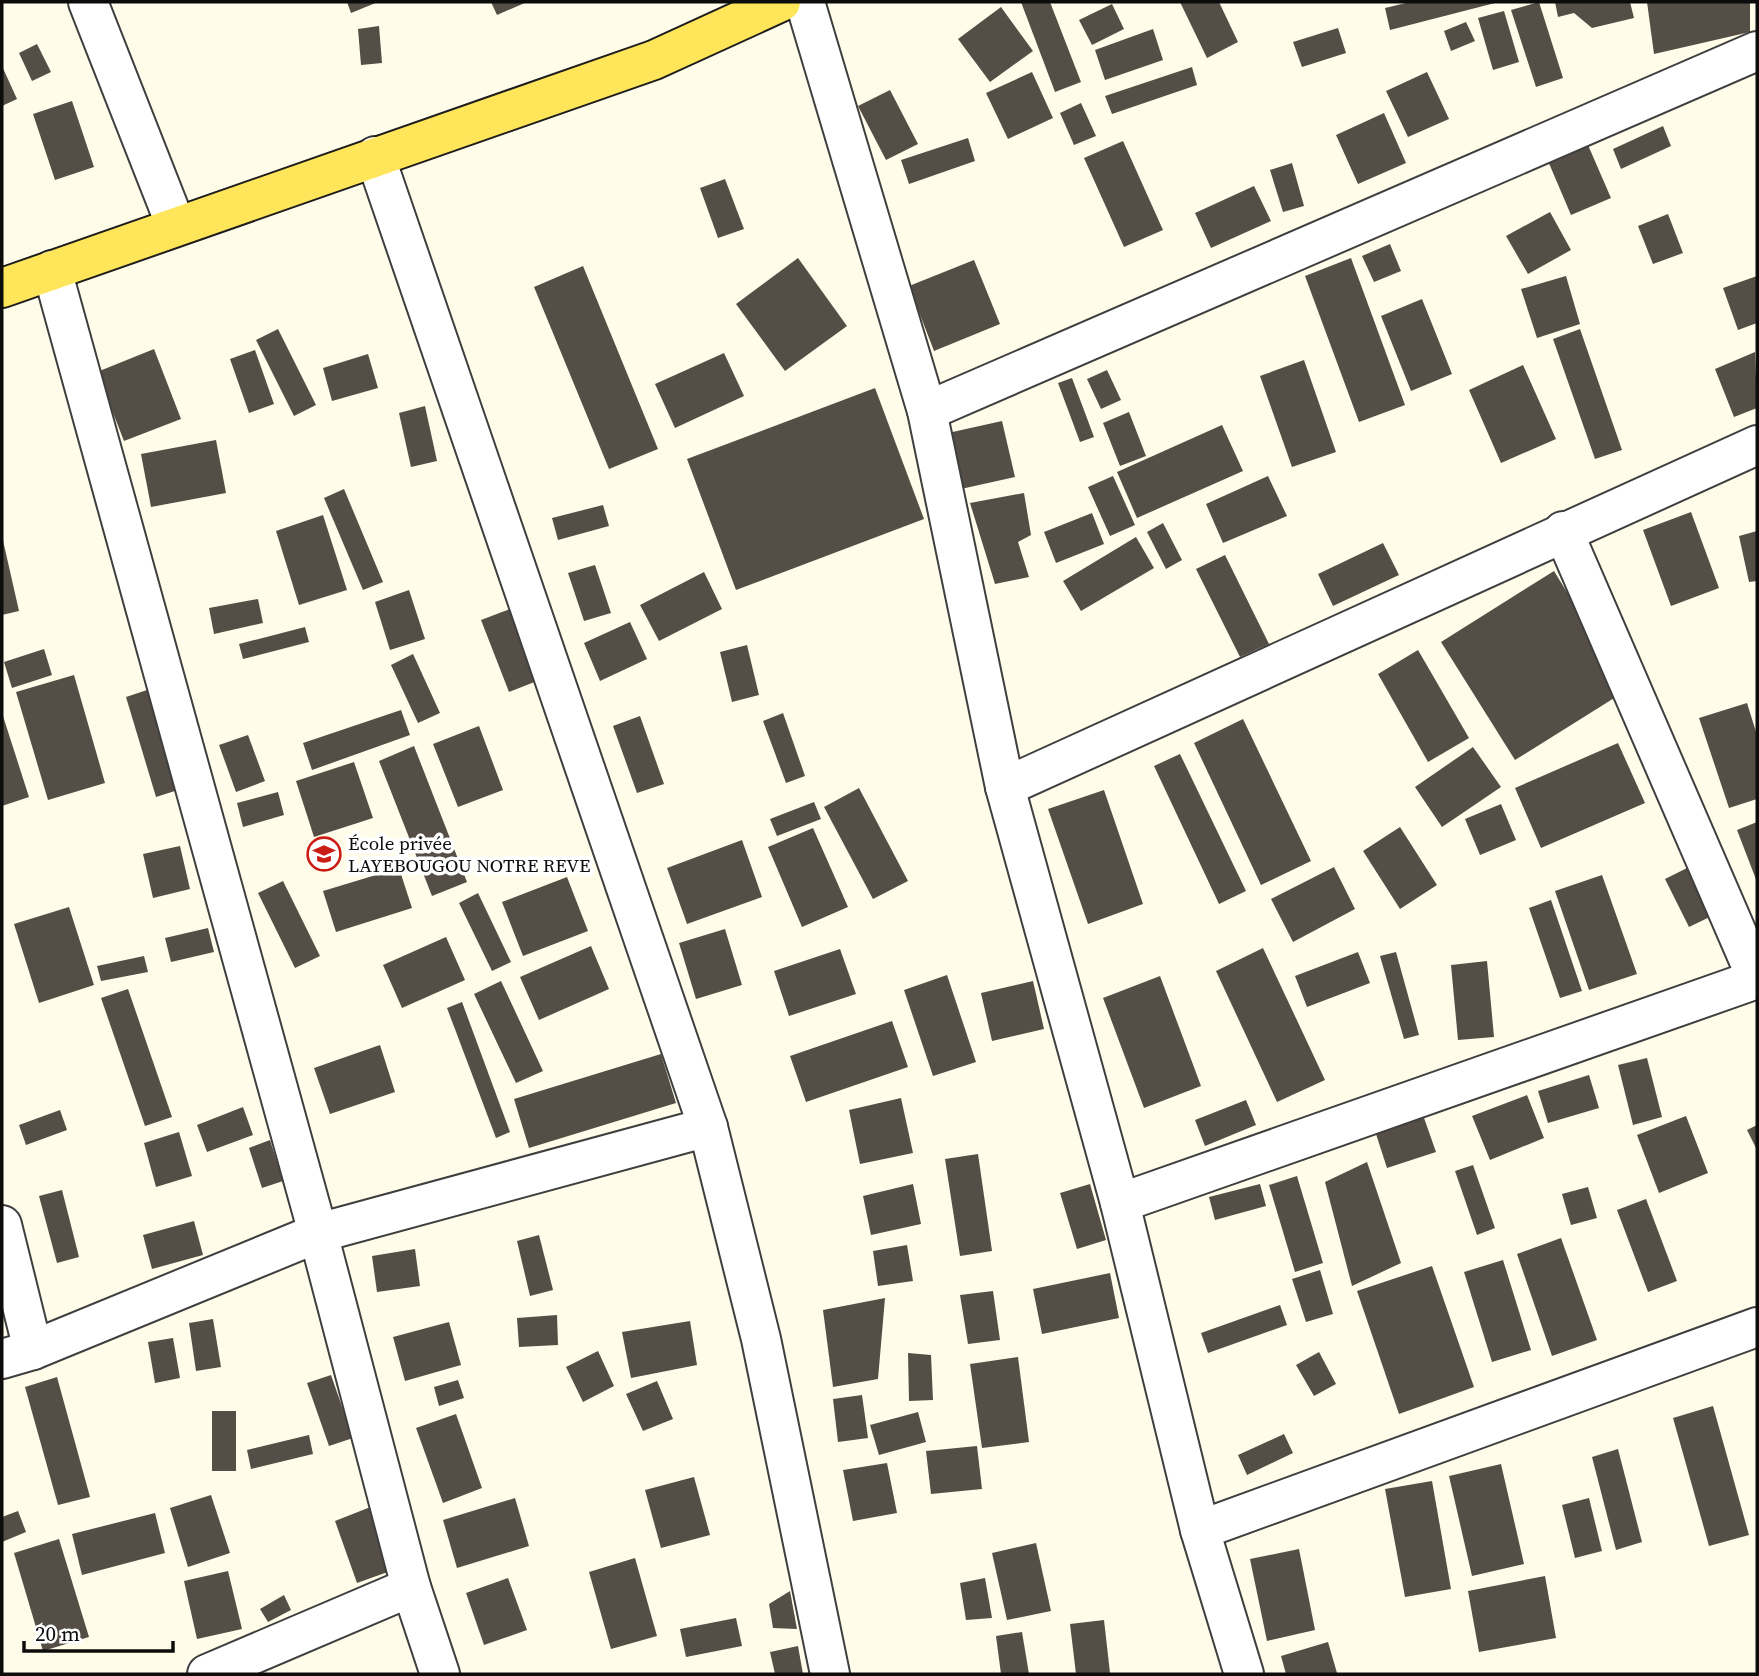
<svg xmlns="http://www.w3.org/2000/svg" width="1759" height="1676" font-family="'Source Serif 4',serif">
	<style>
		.building { fill: #554e47 }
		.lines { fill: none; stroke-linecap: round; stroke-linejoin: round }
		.minor-casing { stroke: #3f3f3f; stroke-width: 42 }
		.major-casing { stroke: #1d1d1d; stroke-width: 42 }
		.minor { stroke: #fff; stroke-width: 38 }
		.major { stroke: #ffe55a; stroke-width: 38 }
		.labels { text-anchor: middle; stroke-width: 7; stroke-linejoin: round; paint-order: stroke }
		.poi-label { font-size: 19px; fill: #0c0c0c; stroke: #fff; text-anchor: start }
	</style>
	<rect width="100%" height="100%" fill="#fffdea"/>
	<g class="building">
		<path d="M347,2H378L351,13Z"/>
		<path d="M491,2H527L497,15Z"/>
		<path d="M1021,2H1050L1081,82L1055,92Z"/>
		<path d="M1180,2H1219L1238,42L1207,58Z"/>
		<path d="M1410,2H1495V3L1390,30L1385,8Z"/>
		<path d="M1539,2L1563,78L1536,87L1511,10Z"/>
		<path d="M1555,2H1630L1634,18L1592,28L1574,13L1558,17Z"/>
		<path d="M1647,2H1750V32L1654,54Z"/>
		<path d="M1112,4L1124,29L1092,45L1079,20Z"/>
		<path d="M1001,7L1033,51L990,82L958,39Z"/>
		<path d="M1504,11L1519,62L1493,70L1478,18Z"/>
		<path d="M1466,22L1475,41L1451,51L1444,31Z"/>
		<path d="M379,26L382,63L361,65L358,29Z"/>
		<path d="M1338,28L1346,53L1302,67L1293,42Z"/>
		<path d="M1153,29L1163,60L1105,80L1095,50Z"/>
		<path d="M37,44L51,72L32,81L19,53Z"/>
		<path d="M2,66L17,99L2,106Z"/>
		<path d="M1192,67L1197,85L1112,114L1105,96Z"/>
		<path d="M1032,72L1053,118L1008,139L986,93Z"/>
		<path d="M1427,72L1449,119L1408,137L1386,91Z"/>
		<path d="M890,90L918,144L886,160L858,106Z"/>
		<path d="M72,101L94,167L55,180L33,114Z"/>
		<path d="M1081,103L1096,136L1074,145L1060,113Z"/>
		<path d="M1384,113L1406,163L1358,184L1336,135Z"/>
		<path d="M1663,126L1671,146L1621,169L1613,149Z"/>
		<path d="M968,138L975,161L909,184L901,160Z"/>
		<path d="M1123,141L1163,230L1124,247L1084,158Z"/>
		<path d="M1588,145L1611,198L1571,215L1548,161Z"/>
		<path d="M1292,163L1304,206L1283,212L1270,170Z"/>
		<path d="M725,179L744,229L718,238L700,188Z"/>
		<path d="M1254,186L1271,221L1211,248L1195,213Z"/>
		<path d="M1550,212L1571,250L1528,274L1506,236Z"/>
		<path d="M1668,214L1683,253L1653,264L1638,226Z"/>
		<path d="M1390,244L1401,271L1374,282L1362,256Z"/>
		<path d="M798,258L847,326L785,371L736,304Z"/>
		<path d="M1351,258L1405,405L1359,422L1305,276Z"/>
		<path d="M974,260L1000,324L934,351L909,286Z"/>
		<path d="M583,266L658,449L609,469L534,287Z"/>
		<path d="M1566,276L1580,324L1537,338L1521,289Z"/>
		<path d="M1757,276V323L1738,330L1723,288Z"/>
		<path d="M1422,299L1452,374L1411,391L1381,316Z"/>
		<path d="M278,329L316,405L294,416L256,340Z"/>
		<path d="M1580,329L1622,450L1595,459L1553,339Z"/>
		<path d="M154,349L181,419L124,441L97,372Z"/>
		<path d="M255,350L274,404L249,413L230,359Z"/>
		<path d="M1755,352L1757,408L1734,417L1715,369Z"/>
		<path d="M724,353L744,396L675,428L655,384Z"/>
		<path d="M368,354L378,388L332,401L323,368Z"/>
		<path d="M1304,360L1336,452L1292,467L1260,376Z"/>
		<path d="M1523,365L1556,439L1501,463L1469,390Z"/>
		<path d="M1107,370L1121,400L1101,409L1087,379Z"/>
		<path d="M1072,378L1094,437L1080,442L1058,383Z"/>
		<path d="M875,388L924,519L736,590L687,459Z"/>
		<path d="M425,406L437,461L411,467L399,413Z"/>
		<path d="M1129,412L1146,456L1120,466L1103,423Z"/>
		<path d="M1002,421L1015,477L961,489L948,433Z"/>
		<path d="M1222,425L1243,471L1137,518L1117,472Z"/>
		<path d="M216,440L226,493L151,507L141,454Z"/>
		<path d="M1113,476L1135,525L1110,536L1088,487Z"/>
		<path d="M1268,476L1287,516L1223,543L1206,504Z"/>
		<path d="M344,489L383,582L363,590L324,498Z"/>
		<path d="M1024,493L1031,535L1018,542L1029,577L995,584L970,503Z"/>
		<path d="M603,505L609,526L558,540L552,518Z"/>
		<path d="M1691,512L1719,588L1671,606L1643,530Z"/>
		<path d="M1092,513L1104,544L1056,563L1044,532Z"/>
		<path d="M323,515L347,590L299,605L276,531Z"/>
		<path d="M1163,523L1182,560L1166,569L1147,532Z"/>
		<path d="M1757,531V581L1749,582L1739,536Z"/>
		<path d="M2,536L19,611L2,615Z"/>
		<path d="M1136,537L1154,568L1081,611L1063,581Z"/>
		<path d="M1383,543L1399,575L1333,606L1318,574Z"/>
		<path d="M1225,555L1269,644L1240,657L1196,569Z"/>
		<path d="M595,565L611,613L584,621L568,573Z"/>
		<path d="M1554,571L1627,690L1515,760L1441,642Z"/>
		<path d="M704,572L722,609L659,641L640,605Z"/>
		<path d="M409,590L425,639L390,650L375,602Z"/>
		<path d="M258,599L263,623L214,634L209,608Z"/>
		<path d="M510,609L537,681L509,692L481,620Z"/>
		<path d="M630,622L647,659L600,681L584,643Z"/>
		<path d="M305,627L309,642L243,659L239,644Z"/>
		<path d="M747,645L759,695L732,702L720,652Z"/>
		<path d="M44,649L52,675L12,688L4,662Z"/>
		<path d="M1418,650L1469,738L1428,762L1378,674Z"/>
		<path d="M413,654L440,713L418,723L391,665Z"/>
		<path d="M74,675L105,783L48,800L16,692Z"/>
		<path d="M147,690L178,790L156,797L126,697Z"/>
		<path d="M1747,703L1757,735V799L1729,808L1699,718Z"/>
		<path d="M401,710L410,735L312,770L303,743Z"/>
		<path d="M2,713L29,797L2,806Z"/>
		<path d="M783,713L805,776L786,783L763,721Z"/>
		<path d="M640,716L664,784L637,793L613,726Z"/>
		<path d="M1243,719L1311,861L1261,885L1194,743Z"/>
		<path d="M479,726L503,790L458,807L433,744Z"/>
		<path d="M248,735L265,781L236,792L219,745Z"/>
		<path d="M1618,743L1645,803L1541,848L1515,788Z"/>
		<path d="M414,746L467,882L432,896L379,761Z"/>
		<path d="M1473,747L1501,787L1442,827L1415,787Z"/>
		<path d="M1180,754L1246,891L1219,904L1154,766Z"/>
		<path d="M354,762L373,818L314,837L296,781Z"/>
		<path d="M859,788L908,881L873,899L824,807Z"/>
		<path d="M1104,790L1143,904L1088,924L1048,809Z"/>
		<path d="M278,792L284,815L243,827L237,803Z"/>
		<path d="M814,802L821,819L777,836L770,819Z"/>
		<path d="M1501,804L1516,840L1480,855L1465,819Z"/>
		<path d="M1757,822V882L1737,830Z"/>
		<path d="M1400,827L1437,885L1400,909L1363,851Z"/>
		<path d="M813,828L848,907L802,927L768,847Z"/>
		<path d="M742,840L762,897L687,924L667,868Z"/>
		<path d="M180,846L190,889L153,898L143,854Z"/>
		<path d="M1691,866L1716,914L1689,927L1665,879Z"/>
		<path d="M1334,867L1355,909L1293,942L1271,899Z"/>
		<path d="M399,868L412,908L336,932L323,891Z"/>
		<path d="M1602,875L1637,974L1589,990L1555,891Z"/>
		<path d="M567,877L588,931L523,956L502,902Z"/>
		<path d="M283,881L320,956L295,968L258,893Z"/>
		<path d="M478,893L511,962L492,971L459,903Z"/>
		<path d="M1551,900L1582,991L1560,998L1529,908Z"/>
		<path d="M69,907L94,985L39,1003L14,924Z"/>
		<path d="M208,928L214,952L171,962L165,938Z"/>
		<path d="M725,929L742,985L696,999L679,943Z"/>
		<path d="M446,937L465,980L402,1008L383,965Z"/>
		<path d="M591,946L609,989L539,1020L520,977Z"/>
		<path d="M1263,948L1325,1080L1277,1102L1216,971Z"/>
		<path d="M840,949L856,994L789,1016L774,971Z"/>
		<path d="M1358,952L1370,983L1307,1007L1295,976Z"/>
		<path d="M1396,952L1419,1035L1404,1039L1380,956Z"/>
		<path d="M144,956L148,972L101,981L97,966Z"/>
		<path d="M1487,961L1494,1037L1458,1040L1451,965Z"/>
		<path d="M947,975L976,1062L933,1076L904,990Z"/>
		<path d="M1160,976L1201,1086L1144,1108L1103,998Z"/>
		<path d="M501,981L543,1071L516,1083L474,994Z"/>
		<path d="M1033,981L1044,1029L992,1041L981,993Z"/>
		<path d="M128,989L172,1117L145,1126L101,998Z"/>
		<path d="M462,1002L510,1132L496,1138L447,1008Z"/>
		<path d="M892,1021L908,1067L806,1102L790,1056Z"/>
		<path d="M380,1045L395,1092L330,1114L314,1068Z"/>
		<path d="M661,1054L676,1103L529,1148L514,1099Z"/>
		<path d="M1647,1058L1662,1117L1633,1125L1618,1065Z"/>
		<path d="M1589,1075L1599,1108L1548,1123L1538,1091Z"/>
		<path d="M1527,1095L1544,1138L1490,1160L1472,1116Z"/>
		<path d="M901,1098L913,1153L860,1164L849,1110Z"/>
		<path d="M1246,1100L1256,1125L1205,1146L1195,1120Z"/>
		<path d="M243,1107L253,1135L207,1152L197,1125Z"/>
		<path d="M60,1110L67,1130L26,1145L19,1125Z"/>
		<path d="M1423,1115L1436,1152L1387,1168L1375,1131Z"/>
		<path d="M1686,1116L1708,1173L1659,1193L1637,1135Z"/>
		<path d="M1757,1125V1150L1747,1130Z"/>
		<path d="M179,1132L192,1176L156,1187L144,1143Z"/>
		<path d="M270,1140L283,1181L262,1188L249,1148Z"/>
		<path d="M978,1154L992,1251L960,1256L945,1159Z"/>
		<path d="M1367,1162L1401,1263L1352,1286L1325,1182Z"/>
		<path d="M1473,1165L1495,1228L1477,1235L1455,1171Z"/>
		<path d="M1297,1176L1323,1263L1295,1272L1269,1185Z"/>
		<path d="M913,1184L921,1224L871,1235L863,1196Z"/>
		<path d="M1090,1184L1106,1240L1077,1249L1060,1193Z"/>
		<path d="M1260,1184L1266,1206L1215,1220L1209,1197Z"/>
		<path d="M1588,1187L1597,1218L1571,1225L1562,1194Z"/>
		<path d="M62,1190L79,1257L57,1263L39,1196Z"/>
		<path d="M1646,1199L1677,1281L1648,1292L1617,1210Z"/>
		<path d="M194,1221L203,1255L152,1269L143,1235Z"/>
		<path d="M539,1235L553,1290L530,1296L517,1241Z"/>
		<path d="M1561,1238L1597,1340L1552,1356L1517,1254Z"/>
		<path d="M907,1245L913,1281L878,1286L873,1251Z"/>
		<path d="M415,1249L420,1286L377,1292L372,1256Z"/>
		<path d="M1503,1260L1531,1350L1492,1362L1464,1272Z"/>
		<path d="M1432,1266L1474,1387L1399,1414L1357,1291Z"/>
		<path d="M1320,1270L1333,1314L1306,1322L1292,1279Z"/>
		<path d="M1110,1273L1119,1318L1042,1334L1033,1289Z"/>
		<path d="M993,1291L1000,1340L968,1344L960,1295Z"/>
		<path d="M885,1298L878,1379L833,1387L823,1310Z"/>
		<path d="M1280,1305L1287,1325L1208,1353L1201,1333Z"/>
		<path d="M557,1315L558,1345L519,1347L517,1318Z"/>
		<path d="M213,1319L221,1367L196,1371L189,1323Z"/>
		<path d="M690,1321L697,1365L631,1378L622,1332Z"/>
		<path d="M449,1322L461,1365L405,1381L393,1337Z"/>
		<path d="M173,1338L180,1378L155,1383L148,1342Z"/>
		<path d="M598,1351L614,1386L583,1402L566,1367Z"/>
		<path d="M1319,1352L1336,1384L1314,1396L1296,1365Z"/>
		<path d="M908,1353L931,1355L933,1400L909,1401Z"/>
		<path d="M1018,1357L1029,1442L982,1448L970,1364Z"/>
		<path d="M331,1375L353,1438L329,1446L307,1383Z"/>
		<path d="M57,1377L90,1497L58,1505L25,1387Z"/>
		<path d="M458,1380L464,1398L439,1406L434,1387Z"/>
		<path d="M657,1381L673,1419L643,1431L626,1394Z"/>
		<path d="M862,1395L868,1438L838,1442L833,1399Z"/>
		<path d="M1713,1406L1749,1535L1709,1546L1673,1418Z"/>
		<rect x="212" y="1411" width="24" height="60"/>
		<path d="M918,1412L926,1442L879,1455L870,1425Z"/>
		<path d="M456,1414L482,1488L443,1503L416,1428Z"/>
		<path d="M1284,1434L1293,1453L1247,1475L1238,1455Z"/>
		<path d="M309,1435L313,1454L251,1469L247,1450Z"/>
		<path d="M977,1446L982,1489L931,1494L926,1451Z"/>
		<path d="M1618,1449L1642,1542L1616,1550L1592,1457Z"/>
		<path d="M887,1463L897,1513L853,1521L843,1470Z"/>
		<path d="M1501,1464L1524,1564L1472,1576L1449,1476Z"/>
		<path d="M694,1477L710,1535L661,1548L645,1490Z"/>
		<path d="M1432,1481L1451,1589L1405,1597L1385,1489Z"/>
		<path d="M211,1495L230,1553L188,1567L170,1508Z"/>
		<path d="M515,1498L529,1546L457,1568L443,1520Z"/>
		<path d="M1589,1498L1602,1551L1575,1558L1562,1505Z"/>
		<path d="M373,1506L396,1569L357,1583L335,1521Z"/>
		<path d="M18,1511L26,1532L2,1542V1517Z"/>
		<path d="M155,1513L165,1553L82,1575L72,1534Z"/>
		<path d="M59,1539L89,1637L43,1651L14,1553Z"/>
		<path d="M1036,1543L1051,1611L1007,1620L992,1553Z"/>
		<path d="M1299,1549L1315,1630L1267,1641L1250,1559Z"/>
		<path d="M635,1558L657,1636L611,1649L589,1572Z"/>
		<path d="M228,1571L242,1629L197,1639L184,1581Z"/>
		<path d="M1545,1576L1556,1638L1479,1652L1468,1591Z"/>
		<path d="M508,1578L527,1630L484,1645L466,1593Z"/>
		<path d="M985,1578L992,1618L966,1620L960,1583Z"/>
		<path d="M790,1591L797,1629L773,1628L769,1604Z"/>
		<path d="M284,1595L291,1610L268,1622L260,1609Z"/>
		<path d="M736,1618L742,1646L686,1657L680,1629Z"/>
		<path d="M1104,1620L1110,1673L1076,1674L1070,1624Z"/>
		<path d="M1022,1632L1029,1674H1001L996,1636Z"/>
		<path d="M1328,1642L1337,1673L1286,1674L1281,1656Z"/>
		<path d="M798,1646L803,1674H775L770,1652Z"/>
	</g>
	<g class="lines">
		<defs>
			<g id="minor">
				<path d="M88,2L176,226"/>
				<path d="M805,2L927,411L1005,787L1120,1203L1200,1530L1244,1674"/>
				<path d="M375,156L708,1127L761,1339L830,1674"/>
				<path d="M52,270L318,1233L411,1587L440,1674"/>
				<path d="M927,411L1757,51"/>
				<path d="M1563,531L1757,979"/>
				<path d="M1005,787L1757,445"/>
				<path d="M1120,1203L1757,979"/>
				<path d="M2,1225L33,1350"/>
				<path d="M2,1359L33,1350L318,1233L708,1127"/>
				<path d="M1200,1530L1757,1327"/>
				<path d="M207,1674L411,1587"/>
			</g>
			<path id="major" d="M2,288L654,60L781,2"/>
		</defs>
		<use href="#minor" class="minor-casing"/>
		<use href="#major" class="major-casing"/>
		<use href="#minor" class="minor"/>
		<use href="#major" class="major"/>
	</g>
	<defs>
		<symbol id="school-ring" viewBox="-11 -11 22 22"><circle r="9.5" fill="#fff" stroke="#ca1d16" stroke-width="1.5"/><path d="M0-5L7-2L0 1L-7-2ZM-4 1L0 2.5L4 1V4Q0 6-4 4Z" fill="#ca1d16"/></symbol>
	</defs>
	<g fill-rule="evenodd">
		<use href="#school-ring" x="305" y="835" width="38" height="38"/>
	</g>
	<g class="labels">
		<g class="poi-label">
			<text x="348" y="850">École privée<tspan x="348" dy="22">LAYEBOUGOU NOTRE REVE</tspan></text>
		</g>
	</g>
	<rect width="1759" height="1676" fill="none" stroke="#0c0c0c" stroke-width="7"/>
	<path d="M24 1641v10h149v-10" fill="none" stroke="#0c0c0c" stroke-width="3.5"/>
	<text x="35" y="1641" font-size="21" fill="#0c0c0c" stroke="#ffffff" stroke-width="5" paint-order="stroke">20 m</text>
</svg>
